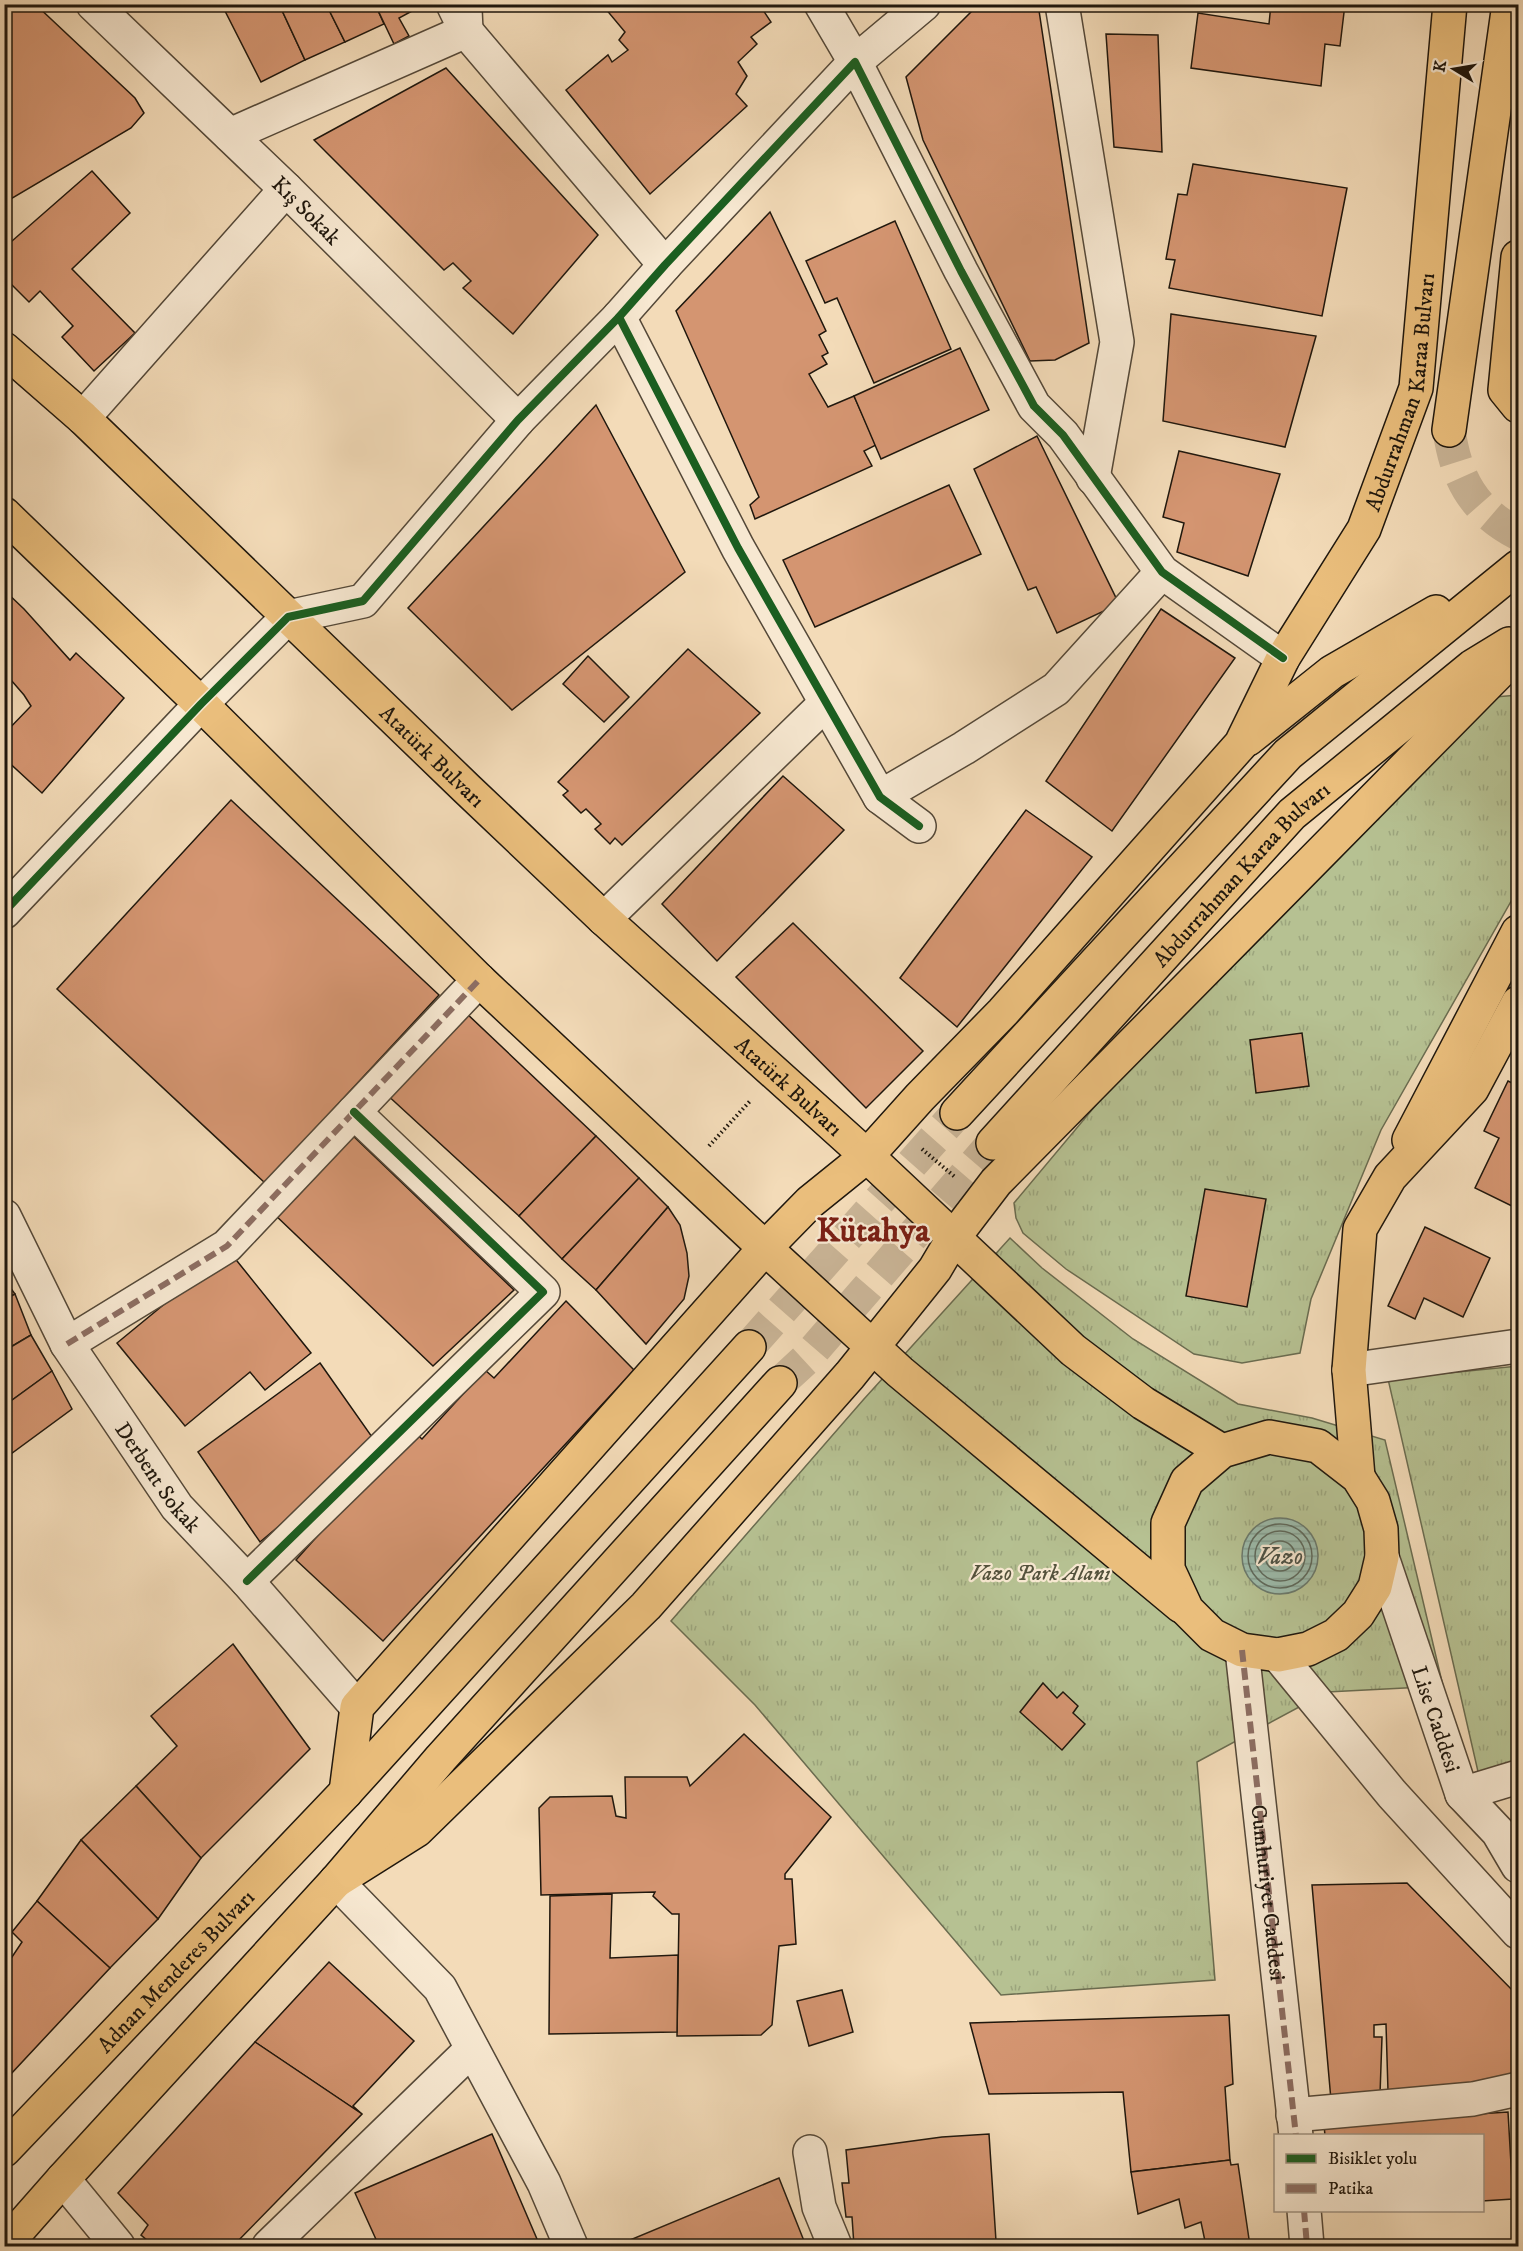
<svg xmlns="http://www.w3.org/2000/svg" width="1523" height="2251" font-family="'IM FELL DW Pica',serif">
	<style>
		.park { fill: url(#park-tufts); stroke: #6a6c50; stroke-width: 1.5 }
		.water { fill: url(#water-rules); stroke: #6a796c; stroke-width: 1.5 }
		.lines { fill: none; stroke-linecap: round; stroke-linejoin: round }
		.shore { stroke: #5e695c; stroke-width: 1.5 }
		.building { fill: #d49571; stroke: #1f170d; stroke-width: 1.5 }
		.major-tunnel { stroke: #c9b496; stroke-width: 33; stroke-dasharray: 33 16; stroke-linecap: butt }
		.minor-casing { stroke: #544838; stroke-width: 36 }
		.major-casing { stroke: #1f170d; stroke-width: 36 }
		.path { stroke: #1f170d; stroke-width: 4; stroke-dasharray: 1.5 3; stroke-linecap: butt }
		.minor { stroke: #f7e8d1; stroke-width: 33 }
		.major { stroke: #eabe7c; stroke-width: 33 }
		.quiet { stroke: #8d6e63; stroke-width: 6; stroke-dasharray: 12 6; stroke-linecap: butt }
		.cycleway-casing { stroke: #f7e8d1; stroke-width: 11 }
		.cycleway { stroke: #1b5e20; stroke-width: 8 }
		.labels { text-anchor: middle; stroke-width: 4.5; stroke-linejoin: round; paint-order: stroke }
		.street-label { font-size: 22px; fill: #1f170d; stroke: #f7e8d1 }
		.park-label { font-size: 22px; font-style: italic; fill: #54523c; stroke: #f7e8d1 }
		.water-label { font-size: 24px; font-style: italic; fill: #4b5044; stroke: #f7e8d1 }
		.town-label { font-size: 34px; font-weight: bold; fill: #7a1f14; stroke: #f7e8d1 }
	</style>
	<defs>
		<pattern id="park-tufts" width="24" height="20" patternUnits="userSpaceOnUse" patternTransform="scale(1.5)"><rect width="24" height="20" fill="#b6c192"/><path d="M3 7l-1-3M5 7V3M7 7l1-3M15 17l-1-3M17 17v-4M19 17l1-3" fill="none" stroke="#9ca57d"/></pattern>
		<pattern id="water-rules" width="6" height="5" patternUnits="userSpaceOnUse" patternTransform="scale(1.5)"><rect width="6" height="5" fill="#9cbbab"/><path d="M0 2.5h6" fill="none" stroke="#86a092"/></pattern>
	</defs>
	<rect width="100%" height="100%" fill="#f3dbb8"/>
	<filter id="stains"><feTurbulence type="fractalNoise" baseFrequency=".00333" numOctaves="4"/><feColorMatrix values="0 0 0 0 .2 0 0 0 0 .09 0 0 0 0 .02 0 0 0 .5 -.17"/></filter>
	<radialGradient id="worn" r=".72"><stop offset=".6" stop-color="#630" stop-opacity="0"/><stop offset="1" stop-color="#630" stop-opacity=".3"/></radialGradient>
	<g class="park">
		<path d="M1518,695V889L1381,1130L1311,1299L1300,1353L1242,1363L1194,1354L1066,1269L1023,1233L1016,1218L1014,1203L1132,1062L1495,697Z"/>
		<path d="M1010,1238L1042,1268L1133,1339L1238,1404L1312,1418L1385,1440L1443,1686L1327,1692L1197,1762L1215,1980L1001,1995L755,1705L671,1621L864,1399Z"/>
		<path d="M1518,1366V1761L1479,1776L1388,1379Z"/>
	</g>
	<circle class="water" cx="1280" cy="1556" r="38"/>
	<g class="lines">
		<g class="shore">
			<circle cx="1280" cy="1556" r="32"/>
			<circle cx="1280" cy="1556" r="25"/>
			<circle cx="1280" cy="1556" r="15"/>
		</g>
	</g>
	<g class="building">
		<path d="M4,4H35L135,98L144,113L131,128L4,203Z"/>
		<path d="M233,4H279L305,60L261,82L224,9Z"/>
		<path d="M279,4H326L345,42L305,60Z"/>
		<path d="M326,4H375L384,24L345,42Z"/>
		<path d="M375,4H425L399,18L409,36L394,44Z"/>
		<path d="M592,4H759L771,22L751,37L757,44L738,62L747,76L736,94L747,106L650,194L566,90L608,55L612,62L628,50L619,40L625,32L605,8L595,11Z"/>
		<path d="M979,4H1038L1089,343L1055,360L1030,361L923,140L906,77Z"/>
		<path d="M1271,4H1345L1340,46L1325,44L1321,86L1191,68L1198,13L1269,24Z"/>
		<path d="M1106,34L1158,35L1162,152L1114,147Z"/>
		<path d="M446,68L598,235L513,334L463,288L471,281L453,263L444,270L314,140Z"/>
		<path d="M1193,164L1347,188L1322,316L1169,288L1175,260L1166,259L1178,194L1187,195Z"/>
		<path d="M92,171L130,213L72,269L135,333L94,371L62,337L73,326L40,291L29,302L4,277V248Z"/>
		<path d="M770,212L826,331L819,335L828,353L822,356L827,364L809,374L828,407L854,396L876,445L864,451L872,466L755,519L750,505L759,497L676,311Z"/>
		<path d="M895,221L951,349L874,383L837,298L825,303L806,261Z"/>
		<path d="M1171,314L1316,336L1285,447L1163,421Z"/>
		<path d="M960,348L989,410L881,459L854,396Z"/>
		<path d="M596,405L685,572L512,710L408,608Z"/>
		<path d="M1037,436L1119,604L1057,633L1036,587L1028,590L974,469Z"/>
		<path d="M1179,451L1280,474L1248,576L1177,552L1184,523L1163,517Z"/>
		<path d="M949,485L981,554L815,627L783,560Z"/>
		<path d="M4,590L24,609L70,660L76,653L124,698L42,793L4,758V734L31,706L24,695L11,680L4,685Z"/>
		<path d="M1161,609L1235,658L1112,831L1046,781Z"/>
		<path d="M688,649L760,713L622,845L615,838L610,844L595,829L601,824L586,809L581,813L563,795L568,791L558,782Z"/>
		<path d="M588,656L629,697L604,722L563,684Z"/>
		<path d="M783,776L844,830L717,961L662,904Z"/>
		<path d="M231,800L439,995L265,1183L57,989Z"/>
		<path d="M1026,810L1092,857L957,1027L900,978Z"/>
		<path d="M793,923L923,1051L866,1108L736,977Z"/>
		<path d="M464,1011L596,1136L519,1216L384,1092Z"/>
		<path d="M1302,1033L1309,1086L1256,1093L1250,1040Z"/>
		<path d="M1508,1081L1518,1086V1209L1475,1188L1499,1138L1484,1131Z"/>
		<path d="M350,1133L514,1290L433,1366L272,1212Z"/>
		<path d="M596,1136L639,1178L562,1259L519,1216Z"/>
		<path d="M639,1178L668,1207L596,1290L562,1259Z"/>
		<path d="M1205,1189L1266,1199L1247,1307L1186,1296Z"/>
		<path d="M668,1207L680,1225L687,1253L689,1276L684,1299L646,1344L596,1290Z"/>
		<path d="M1425,1227L1490,1258L1463,1317L1424,1298L1415,1319L1388,1306Z"/>
		<path d="M229,1251L311,1353L265,1390L250,1372L185,1426L117,1343Z"/>
		<path d="M4,1279L15,1294L4,1300Z"/>
		<path d="M15,1294L31,1335L4,1351V1300Z"/>
		<path d="M566,1301L634,1370L383,1641L296,1560L412,1430L422,1439L485,1370L494,1378Z"/>
		<path d="M31,1335L52,1371L4,1406V1351Z"/>
		<path d="M320,1363L377,1444L260,1542L198,1452Z"/>
		<path d="M52,1371L72,1409L4,1459V1406Z"/>
		<path d="M233,1644L310,1749L201,1858L136,1786L177,1746L151,1716Z"/>
		<path d="M1043,1683L1057,1698L1063,1692L1078,1706L1073,1713L1085,1724L1062,1750L1020,1712Z"/>
		<path d="M744,1734L831,1817L785,1874V1879H792L796,1944L779,1946L772,2025L761,2035L677,2036L679,1914H672L653,1896L655,1892L541,1895L539,1808L550,1797L612,1796L616,1816L626,1818L625,1777H687L690,1786Z"/>
		<path d="M136,1786L201,1858L158,1919L81,1840Z"/>
		<path d="M81,1840L158,1919L110,1968L37,1901Z"/>
		<path d="M1407,1883L1518,1996V2068L1509,2079L1388,2091L1386,2024L1374,2025V2037H1382L1380,2094L1331,2100L1312,1885Z"/>
		<path d="M612,1894L610,1958L678,1955L677,2032L549,2034L550,1896Z"/>
		<path d="M37,1901L110,1968L9,2076L4,2070V1948L12,1957L22,1942L12,1932Z"/>
		<path d="M329,1962L414,2041L353,2106L362,2114L255,2042Z"/>
		<path d="M842,1990L853,2032L809,2046L797,2001Z"/>
		<path d="M1229,2015L1233,2084L1225,2087L1230,2160L1131,2172L1123,2092L989,2094L970,2023Z"/>
		<path d="M255,2042L362,2114L233,2246H154L141,2235L148,2225L118,2193Z"/>
		<path d="M1508,2112L1513,2199L1482,2201V2136H1325L1324,2124Z"/>
		<path d="M492,2134L540,2246H379L355,2193Z"/>
		<path d="M989,2134L996,2241L947,2246H854L852,2217H846L842,2183H849L846,2150L942,2137Z"/>
		<path d="M1230,2160L1231,2165L1238,2164L1250,2246H1206L1201,2222L1185,2228L1179,2199L1138,2214L1131,2172Z"/>
		<path d="M779,2178L806,2246H618V2245Z"/>
	</g>
	<g class="lines">
		<g class="major-tunnel">
			<path d="M1449,430C1456,479 1474,511 1518,534"/>
			<path d="M749,1347L957,1113"/>
			<path d="M780,1383L806,1359L993,1143"/>
		</g>
		<defs>
			<g id="minor">
				<path id="s1" d="M93,4L286,189L518,420"/>
				<path d="M453,4L466,31L665,265"/>
				<path d="M821,4L855,62L924,4"/>
				<path d="M1062,4L1117,342L1093,478"/>
				<path d="M230,135L466,31L465,9"/>
				<path d="M619,317L738,548L880,797L919,826"/>
				<path d="M83,418L286,189"/>
				<path d="M880,797L964,748L1056,689L1162,572"/>
				<path d="M4,912L201,704L288,617L363,601L518,420L619,317L665,265L855,62L961,271L1034,406L1063,435L1162,572L1283,658"/>
				<path d="M604,919L826,703"/>
				<path id="s2" d="M4,1216L67,1344L177,1507L247,1581L357,1707"/>
				<path d="M67,1344L227,1246L479,980"/>
				<path d="M1349,1370L1518,1346"/>
				<path id="s3" d="M1382,1557L1462,1794L1498,1832L1518,1866"/>
				<path d="M247,1581L543,1292L354,1112"/>
				<path id="s4" d="M1242,1650L1296,2136"/>
				<path d="M1278,1655L1392,1794L1518,1932"/>
				<path d="M1462,1794L1518,1777"/>
				<path d="M336,1881L440,1988L544,2183L571,2246"/>
				<path d="M1293,2115L1473,2099L1518,2089"/>
				<path d="M810,2152L819,2207L835,2246"/>
				<path d="M63,2179L118,2246"/>
				<path d="M1304,2210L1307,2246"/>
				<path d="M269,2246L472,2049"/>
			</g>
			<g id="major">
				<path d="M1518,257L1505,390L1518,406"/>
				<path id="s5" d="M4,349L83,418L467,789L604,919L867,1156L1073,1350L1143,1403L1222,1451L1269,1437L1318,1446L1358,1477L1373,1501L1381,1529L1382,1557L1375,1587L1358,1614L1336,1635L1308,1649L1278,1655L1242,1650L1212,1635L1187,1610L1168,1569V1523L1187,1481L1222,1451"/>
				<path d="M1449,430L1509,4"/>
				<path d="M4,514L201,704L479,980L765,1248L900,1372L1181,1606"/>
				<path d="M1248,739L1332,672L1436,612"/>
				<path d="M957,1113L1288,754L1518,567"/>
				<path d="M1409,1140L1518,932"/>
				<path id="s6" d="M993,1143L1292,814L1473,666L1509,644"/>
				<path d="M1358,1477L1349,1370L1360,1229L1390,1177L1472,1089L1518,1003"/>
				<path id="s7" d="M346,1792L357,1707L765,1248L810,1202L867,1156L920,1097L1003,1012L1241,744L1283,658L1364,529L1416,388L1450,4"/>
				<path d="M336,1881L417,1830L646,1606L850,1375L935,1269L954,1237L996,1182L1518,653"/>
				<path id="s8" d="M4,2150L346,1792L749,1347"/>
				<path d="M4,2246L63,2179L336,1881L441,1758L780,1383"/>
			</g>
		</defs>
		<use href="#minor" class="minor-casing"/>
		<use href="#major" class="major-casing"/>
		<g class="path">
			<path d="M709,1146L751,1100"/>
			<path d="M922,1149L955,1177"/>
		</g>
		<use href="#minor" class="minor"/>
		<use href="#major" class="major"/>
		<g class="quiet">
			<path d="M67,1344L227,1246L479,980"/>
			<path d="M1242,1650L1296,2136"/>
			<path d="M1304,2210L1307,2246"/>
		</g>
		<defs>
			<g id="cycleway">
				<path d="M619,317L738,548L880,797L919,826"/>
				<path d="M4,912L201,704L288,617L363,601L518,420L619,317L665,265L855,62L961,271L1034,406L1063,435L1162,572L1283,658"/>
				<path d="M247,1581L543,1292L354,1112"/>
			</g>
		</defs>
		<use href="#cycleway" class="cycleway-casing"/>
		<use href="#cycleway" class="cycleway"/>
	</g>
	<g class="labels">
		<g class="street-label">
			<text dy="8" stroke="none"><textPath href="#s1" startOffset="297">Kış Sokak</textPath></text>
			<text dy="8" stroke="none"><textPath href="#s7" startOffset="1785">Abdurrahman Karaa Bulvarı</textPath></text>
			<text dy="8" stroke="none"><textPath href="#s5" startOffset="591">Atatürk Bulvarı</textPath></text>
			<text dy="8" stroke="none"><textPath href="#s6" startOffset="366">Abdurrahman Karaa Bulvarı</textPath></text>
			<text dy="8" stroke="none"><textPath href="#s5" startOffset="1077">Atatürk Bulvarı</textPath></text>
			<text dy="8" stroke="none"><textPath href="#s2" startOffset="304">Derbent Sokak</textPath></text>
			<text dy="8" stroke="none"><textPath href="#s3" startOffset="171">Lise Caddesi</textPath></text>
			<text dy="8" stroke="none"><textPath href="#s4" startOffset="244">Cumhuriyet Caddesi</textPath></text>
			<text dy="8" stroke="none"><textPath href="#s8" startOffset="248">Adnan Menderes Bulvarı</textPath></text>
		</g>
		<g class="park-label">
			<text x="1040" y="1580">Vazo Park Alanı</text>
		</g>
		<g class="water-label">
			<text x="1280" y="1564">Vazo</text>
		</g>
		<g class="town-label">
			<text x="873" y="1241">Kütahya</text>
		</g>
	</g>
	<rect width="1523" height="2251" fill="none" stroke="#f3dbb8" stroke-width="24"/>
	<rect x="6" y="6" width="1511" height="2239" fill="none" stroke="#1f170d" stroke-width="3"/>
	<rect x="12" y="12" width="1499" height="2227" fill="none" stroke="#1f170d" stroke-width="1.5"/>
	<rect x="1274" y="2134" width="210" height="78" fill="#f7e8d1" stroke="#a19483" stroke-width="1.5"/>
	<rect x="1286" y="2154" width="30" height="9" fill="#1b5e20" stroke="#a19483" stroke-width="1.5"/>
	<text x="1328" y="2164" font-size="18" fill="#1f170d">Bisiklet yolu</text>
	<rect x="1286" y="2184" width="30" height="9" fill="#8d6e63" stroke="#a19483" stroke-width="1.5"/>
	<text x="1328" y="2194" font-size="18" fill="#1f170d">Patika</text>
	<g transform="translate(1454 69) rotate(281)" stroke="#f7e8d1" stroke-width="4.5" paint-order="stroke">
	<path d="M0-4.5L10 22L0 15L-10 22Z" fill="#1f170d"/>
	<text y="-9" font-size="16" font-weight="bold" text-anchor="middle" fill="#1f170d">K</text>
	</g>
	<rect width="100%" height="100%" filter="url(#stains)"/>
	<rect width="100%" height="100%" fill="url(#worn)"/>
</svg>
